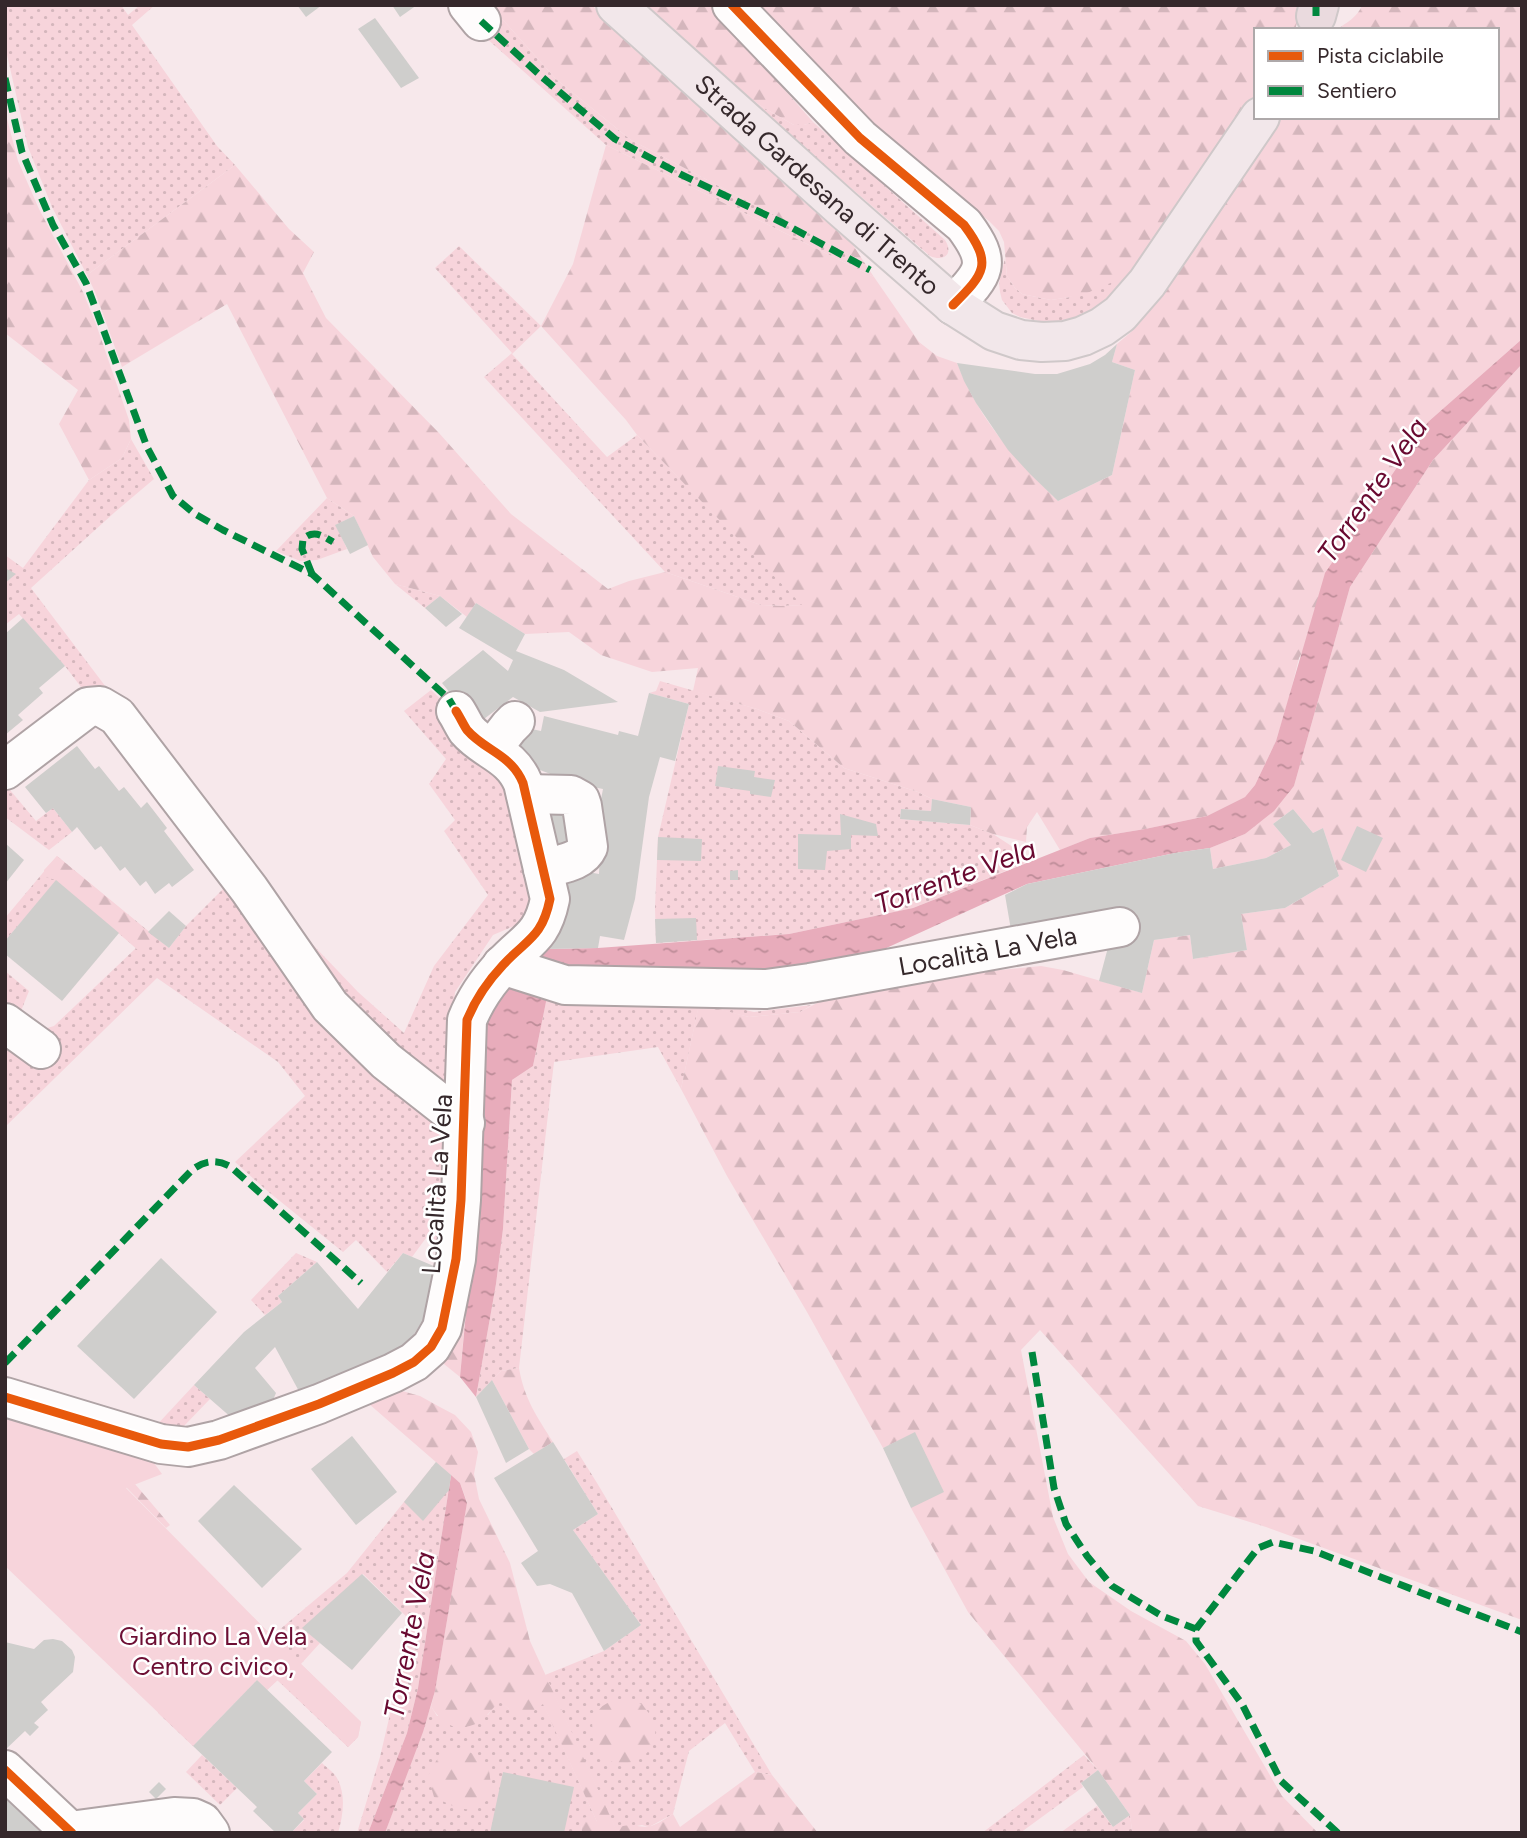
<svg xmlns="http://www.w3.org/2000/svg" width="1527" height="1838" font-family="Figtree,sans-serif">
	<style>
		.grass { fill: url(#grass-dots) }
		.forest { fill: url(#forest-firs) }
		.park { fill: #f7d4db }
		.water { fill: url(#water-ripples) }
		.building { fill: #cfcecc }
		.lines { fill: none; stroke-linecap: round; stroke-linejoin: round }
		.minor-casing { stroke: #afa3a5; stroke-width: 42 }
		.major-casing { stroke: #cfc8c9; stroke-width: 42 }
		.highway-casing { stroke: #cfc8c9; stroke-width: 42 }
		.minor { stroke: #fefcfc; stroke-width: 38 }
		.major { stroke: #f2e7ea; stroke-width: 38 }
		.highway { stroke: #eadade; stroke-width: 38 }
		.quiet { stroke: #00873e; stroke-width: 7; stroke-dasharray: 14 7; stroke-linecap: butt }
		.cycleway-casing { stroke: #fff; stroke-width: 13 }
		.cycleway { stroke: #e8590c; stroke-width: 9 }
		.labels { text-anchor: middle; stroke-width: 5; stroke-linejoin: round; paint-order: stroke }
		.street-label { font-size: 26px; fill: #35282b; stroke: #fff }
		.park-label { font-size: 26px; fill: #6d0f34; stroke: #fff }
		.water-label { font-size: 28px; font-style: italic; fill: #690930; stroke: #fff }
	</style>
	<defs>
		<pattern id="grass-dots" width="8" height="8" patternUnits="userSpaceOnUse" patternTransform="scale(1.75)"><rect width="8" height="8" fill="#f7d4db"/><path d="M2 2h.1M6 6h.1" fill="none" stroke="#d4b6bc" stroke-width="1.8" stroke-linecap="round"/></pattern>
		<pattern id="forest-firs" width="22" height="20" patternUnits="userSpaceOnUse" patternTransform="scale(1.75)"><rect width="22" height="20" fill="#f7d4db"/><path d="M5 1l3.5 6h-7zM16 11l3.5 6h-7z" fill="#d4b6bc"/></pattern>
		<pattern id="water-ripples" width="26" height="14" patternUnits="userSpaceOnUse" patternTransform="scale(1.75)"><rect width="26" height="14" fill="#e8acbb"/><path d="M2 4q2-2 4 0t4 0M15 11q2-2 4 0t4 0" fill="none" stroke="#bd8c98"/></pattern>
	</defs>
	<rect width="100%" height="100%" fill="#f7e8eb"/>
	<g class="grass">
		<path d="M5,5H121L128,15L140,5H155L132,25L217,146L235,165L87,275L52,207L28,147L5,46Z"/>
		<path d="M495,11L556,79L631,140L864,262L874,277L606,145L475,28Z"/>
		<path d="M736,89L766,109L794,125H804L813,122L945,240C954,254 944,262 930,256Z"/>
		<path d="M1160,239L1102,306L1069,322L1048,323L1020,317L1012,313L1002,300L1000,292L999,283L1005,258L1007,276L1015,288L1022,294L1051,300L1070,297Z"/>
		<path d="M459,246L541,326L512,354L607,457L637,435L803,605L782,606L761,605L665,572L484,377L512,353L435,268Z"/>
		<path d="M131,439L154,479L115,512L31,588L115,699L87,695L65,666L19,614L5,625V555L23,568L89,480L122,458Z"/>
		<path d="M327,498L354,516L336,525L347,549L317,560L300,561L276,551Z"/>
		<path d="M395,584L440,596L425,608Z"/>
		<path d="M660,681L757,709L789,721L844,768L918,792L932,799L931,811L901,809L900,819L970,825L993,834L1033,860L913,908L789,934L656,943L655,908L658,837L689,704L649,693L656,691Z"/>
		<path d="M431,690L445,703L515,783L540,898L530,919L493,935L455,992L447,1079L429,1082L350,1010L254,883L358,992L404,1033L434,966L488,895L444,831L455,820L429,784L446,759L404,711Z"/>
		<path d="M5,784L36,821L53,808L72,832L49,850L5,817Z"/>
		<path d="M57,856L169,948L186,926L231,881L444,1126L447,1157L439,1247L426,1238L412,1257L403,1253L387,1272L356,1240L343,1252L265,1189L235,1162L305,1096L278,1062L157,978L5,1127V1049L34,1032L54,1026L136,948L56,881L5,941V918Z"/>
		<path d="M5,971L29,991L17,1021L5,1012Z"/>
		<path d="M547,997L697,999L754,1012L812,1005L800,1012L749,1017L699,1005L681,1089L658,1047L554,1062L519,1368L501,1371L476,1397L496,1284L503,1229L512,1080L533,1066Z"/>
		<path d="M296,1253L317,1262L278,1296L282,1302L265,1315L251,1300Z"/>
		<path d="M194,1385L210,1399L183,1427L154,1428Z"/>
		<path d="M577,1451L597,1483L772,1775L755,1772L725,1723L689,1751L673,1814L649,1827L642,1825L616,1830L545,1675L604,1651L641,1625L573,1530L598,1514L564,1459Z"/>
		<path d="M436,1462L451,1475L418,1688L407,1733L368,1833H357L380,1757L405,1650L414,1624L363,1574L303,1628L320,1643L301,1664L361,1722L358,1737L348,1747L277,1680L267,1690L257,1680L206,1732L176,1724L196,1743L193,1746L158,1713L253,1617L272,1636L347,1573Z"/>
		<path d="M500,1701L509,1709L543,1703L598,1824L581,1826L582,1833H385L431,1706L437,1716L488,1715L495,1705Z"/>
		<path d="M202,1755L237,1788L220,1805L186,1772Z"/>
		<path d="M1084,1755L1098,1770L1081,1783L1083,1787L1020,1833H982Z"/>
		<path d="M322,1763C327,1768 335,1773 338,1780C346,1796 343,1816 338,1833H291L304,1820L298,1813L317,1794L304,1781Z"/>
		<path d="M1097,1806L1113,1827L1130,1815L1132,1830L1134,1833H1060Z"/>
	</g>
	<g class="forest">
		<path d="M492,5H592L619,35L652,65L837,227L851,242L864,262L631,140L556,79L495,11Z"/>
		<path d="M640,5H710L813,122L804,125H794L766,109L736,89Z"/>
		<path d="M754,5H1302L1295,30H1256V98L1214,164L1160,239L1120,279L1087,293L1070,297L1051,300L1022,294L1015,288L1007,276L1004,242L999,231L989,221L888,139Z"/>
		<path d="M1362,5H1522V339L1428,422L1299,658L1289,698L1276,741L1255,785L1245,797L1207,816L1145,829L1090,838L1060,850L1037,812L1027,827L1026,842L993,834L970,825L971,807L932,799L918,792L844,768L789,721L757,709L693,691L698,668L652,672L601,655L569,632L525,634L476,603L467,617L440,596L395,584L373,557L354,516L327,498L227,304L122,367L95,292L87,275L235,165L289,229L314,252L303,273L326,318L439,433L511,514L608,589L629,581L665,572L761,605L781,606L802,605L637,435L626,420L541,326L573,264L606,145L874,277L919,342L937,356L957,363C978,418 1016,461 1058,501L1112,475L1135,370L1112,362L1117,344L1130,333L1162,295L1209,228L1280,117H1497V30H1336C1346,23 1358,17 1362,5Z"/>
		<path d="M5,111L18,161L39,209L83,292L96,324L129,420L131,439L122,458L89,480L59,424L78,390L5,333Z"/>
		<path d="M1522,364V1620L1266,1527L1198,1506L1040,1330L1021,1350L1053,1517L1068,1554L1089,1582L1131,1611L1186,1641L1205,1664L1282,1796L1318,1833H1134L1132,1831L1130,1815L1098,1770L968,1612L911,1508L915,1433L883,1448L807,1312L727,1176L681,1089L699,1004L749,1017L800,1012L836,993L979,972L1041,966L1063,970L1142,993L1154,940L1190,935L1193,959L1247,950L1241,914L1285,908L1339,876L1323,828L1313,833L1293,809L1273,824L1291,845L1266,858L1213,869L1210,848L1245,834L1294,786L1350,587L1433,460Z"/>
		<path d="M57,856L157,939L142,954L119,933L56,880L44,877V870Z"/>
		<path d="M467,1296L460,1377L444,1364Z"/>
		<path d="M519,1368C524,1398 537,1417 553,1442L534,1454L529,1449L492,1380L501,1371Z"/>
		<path d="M395,1389L420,1396L438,1406L455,1415L471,1432L478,1452L474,1474L479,1499L510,1563L530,1641L616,1829C630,1821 639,1829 651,1826C658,1824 666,1818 673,1814L680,1827L755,1772L772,1775L818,1833H582L580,1818L589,1817L597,1822L543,1704L525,1717L509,1709L500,1702C492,1707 488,1717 479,1722C458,1734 442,1725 431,1706L435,1691L467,1502L460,1483L361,1397Z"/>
		<path d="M135,1484L170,1525L166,1528L126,1487Z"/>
		<path d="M622,1699L642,1704C647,1711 654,1719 655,1728C658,1750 638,1766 617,1763C611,1762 606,1759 601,1757C586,1732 588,1703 622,1699Z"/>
		<path d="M461,1749C492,1760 490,1767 491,1798L472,1810L457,1808L434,1797L428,1776C437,1758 440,1751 461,1749Z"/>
	</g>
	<path class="park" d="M5,1411L151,1459L162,1474L126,1488L272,1636L361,1722L358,1737L348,1747L278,1680L267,1690L257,1680L193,1746L5,1566Z"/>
	<g class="water">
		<path d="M1522,339V364L1433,460L1350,587L1294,786L1274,811L1245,834L1210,848L1175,853L1027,884L882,950L773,973L547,997L533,1066L512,1080L503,1229L496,1284L476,1397L460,1377L479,1172L477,1044L499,995L547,949L598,948L789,934L913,908L1090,838L1145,829L1207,816L1245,797L1255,785L1276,741L1325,573L1428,422Z"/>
		<path d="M451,1475L460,1483L467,1503L435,1691L423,1732L385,1833H368L407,1733L418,1688Z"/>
	</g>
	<g class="building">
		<path d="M297,5H322L306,17Z"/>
		<path d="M392,5H417L400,17Z"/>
		<path d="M375,18L419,78L401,88L358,29Z"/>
		<path d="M1117,344L1112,362L1135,370L1112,475L1058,501L1030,474L1008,450L976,403L964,381L957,363L1035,374H1057L1090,364L1105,355Z"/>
		<path d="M354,516L368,545L350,554L335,525Z"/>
		<path d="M5,568L16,574L5,583Z"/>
		<path d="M440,596L462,614L446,627L425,608Z"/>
		<path d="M476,603L525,634L516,651L564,670L618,702L540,712L513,697L476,725L442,683L483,650L508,671L513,660L459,628Z"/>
		<path d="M23,618L65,666L39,688L43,693L18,715L23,720L5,735V634Z"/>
		<path d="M649,693L689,704L675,761L660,757L649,797L635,899L624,940L600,936L598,948L547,949L571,869L599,874L601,826L596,825L603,789L577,784L532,767L533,761L515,757L522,727L541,731L544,716L618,735L619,731L638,736Z"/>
		<path d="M77,746L95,769L99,766L119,791L124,787L141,808L147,802L167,828L164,831L194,870L172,887L169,883L155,894L146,881L140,886L125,867L120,871L101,846L95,850L77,827L72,832L53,808L46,813L25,787Z"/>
		<path d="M718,766L755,771L754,777L775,780L771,797L750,794V791L715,786Z"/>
		<path d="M932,799L971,807L970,825L900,819L901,809L931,811Z"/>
		<path d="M567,803L578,853L548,859L537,809Z"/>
		<path d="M1293,809L1313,833L1323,828L1339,876L1285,908L1241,914L1247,950L1193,959L1190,935L1154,940L1142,993L1099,981L1110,940L1134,942L1129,910L1011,930L1005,895L1027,884L1175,853L1210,848L1213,869L1266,858L1291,845L1273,824Z"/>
		<path d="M840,814L876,824L878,836L851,835V849L827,851L825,870L798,869V834L841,835Z"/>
		<path d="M1357,826L1383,838L1366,872L1341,860Z"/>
		<path d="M658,837L702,839L701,861L657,860Z"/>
		<path d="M5,843L24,860L5,884Z"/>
		<path d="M738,870V880H730V871Z"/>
		<path d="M56,880L119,933L62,1001L5,954V941Z"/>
		<path d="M169,911L186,926L169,948L148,932Z"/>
		<path d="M696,918L697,940L656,943L655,919Z"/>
		<path d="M403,1253L436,1267L431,1293L423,1320L409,1342L396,1352L301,1395L275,1347L255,1368L276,1393L273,1400L233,1419L194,1385L244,1332L282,1302L278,1296L317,1262L358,1309Z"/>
		<path d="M161,1258L217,1312L134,1399L77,1346Z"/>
		<path d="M492,1380L529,1449L506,1463L476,1397Z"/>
		<path d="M915,1432L944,1492L911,1508L883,1448Z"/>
		<path d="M352,1436L397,1492L356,1525L311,1469Z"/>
		<path d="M553,1442L598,1514L573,1530L641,1625L604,1651L572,1593L550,1584L537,1586L521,1563L538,1551L494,1478Z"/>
		<path d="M436,1462L451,1475L449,1490L423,1521L404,1502Z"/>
		<path d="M234,1485L302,1549L262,1588L198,1521Z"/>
		<path d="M362,1574L402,1613L352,1670L302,1628Z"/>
		<path d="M53,1639L62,1641L72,1650L75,1657L73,1672L41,1702L48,1710L34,1723L39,1727L30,1736L25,1731L5,1750V1642L34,1649L44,1640Z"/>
		<path d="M257,1680L332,1752L304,1781L317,1794L298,1813L304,1819L291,1833H276L253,1811L257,1807L193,1746Z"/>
		<path d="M1098,1770L1130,1815L1113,1827L1081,1783Z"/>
		<path d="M503,1772L574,1787L564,1833H490Z"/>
		<path d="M159,1782L166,1789L156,1799L149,1792Z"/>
		<path d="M5,1785L61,1833H5Z"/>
	</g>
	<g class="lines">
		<defs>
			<g id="minor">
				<path d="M468,5L481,21"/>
				<path d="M732,5L860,138L964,225C993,264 985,273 953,305"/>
				<path d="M492,749L509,727L515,721"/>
				<path d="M5,770L88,707L100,706L117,716L249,889L330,1006L386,1061L465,1123"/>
				<path d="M526,794L571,795L580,800L582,806L588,847C581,863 558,864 543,869"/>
				<path id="s1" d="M502,965L565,985L766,989L810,983L1120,927"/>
				<path d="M5,1023L41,1049"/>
				<path d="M5,1397L161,1444L188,1447L219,1440L319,1404L393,1373L414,1362L431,1347L442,1328L456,1259L461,1200L467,1020C475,1000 488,981 503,965C527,939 542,938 550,899L523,783C511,754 485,751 467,730C463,724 460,717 456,711"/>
				<path d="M5,1770L72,1833"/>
				<path d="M70,1831L174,1817L193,1818L202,1822L210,1833"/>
			</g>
			<g id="major">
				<path id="s2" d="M616,5L842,208L953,305L994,331L1021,340L1042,342L1065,341L1083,336L1102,327L1120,314L1147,283L1260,117"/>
			</g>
			<path id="highway" d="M1316,16L1319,5"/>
		</defs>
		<use href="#minor" class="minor-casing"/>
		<use href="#major" class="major-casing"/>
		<use href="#highway" class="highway-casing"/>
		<use href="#minor" class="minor"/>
		<use href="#major" class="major"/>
		<use href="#highway" class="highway"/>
		<g class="quiet">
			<path d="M1316,16V5"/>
			<path d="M481,21L542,77L615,139L680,174L783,223L870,270"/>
			<path d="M5,78L22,152L53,225L86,283L147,447L173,496L195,514L223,530L312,574L449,699L456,711"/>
			<path d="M312,574L302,549L303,539C314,529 323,536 333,542"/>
			<path d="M1032,1352L1054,1488L1066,1524L1087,1556L1112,1586L1162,1616L1196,1629"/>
			<path d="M5,1363L192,1170C205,1160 217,1159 231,1167L361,1283"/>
			<path d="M1338,1833L1281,1781L1242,1704L1196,1641V1629L1258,1548L1273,1542L1314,1551L1522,1632"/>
		</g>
		<defs>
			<g id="cycleway">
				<path d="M732,5L860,138L964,225C993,264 985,273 953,305"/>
				<path d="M5,1397L161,1444L188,1447L219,1440L319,1404L393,1373L414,1362L431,1347L442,1328L456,1259L461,1200L467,1020C475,1000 488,981 503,965C527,939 542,938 550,899L523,783C511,754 485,751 467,730C463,724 460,717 456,711"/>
				<path d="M5,1770L72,1833"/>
			</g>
		</defs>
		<use href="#cycleway" class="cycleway-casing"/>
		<use href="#cycleway" class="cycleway"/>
	</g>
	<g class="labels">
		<g class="street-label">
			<text dy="9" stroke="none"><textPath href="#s2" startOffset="270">Strada Gardesana di Trento</textPath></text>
			<text dy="9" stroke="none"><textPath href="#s1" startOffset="492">Località La Vela</textPath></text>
			<text transform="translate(437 1184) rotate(-86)" y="9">Località La Vela</text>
		</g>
		<g class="park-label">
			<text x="213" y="1645">Giardino La Vela<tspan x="213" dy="30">Centro civico,</tspan></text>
		</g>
		<g class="water-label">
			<text transform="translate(1372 490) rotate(-55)" y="10">Torrente Vela</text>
			<text transform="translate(955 876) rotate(-20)" y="10">Torrente Vela</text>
			<text transform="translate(409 1635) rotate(-79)" y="10">Torrente Vela</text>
		</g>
	</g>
	<rect width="1527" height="1838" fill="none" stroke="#35282b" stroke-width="14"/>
	<rect x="1254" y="28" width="245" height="91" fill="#ffffff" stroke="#aea9aa" stroke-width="2"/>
	<rect x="1268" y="51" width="35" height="10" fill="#e8590c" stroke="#aea9aa" stroke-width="2"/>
	<text x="1317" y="63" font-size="21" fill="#35282b">Pista ciclabile</text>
	<rect x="1268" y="86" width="35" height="10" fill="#00873e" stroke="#aea9aa" stroke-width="2"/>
	<text x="1317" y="98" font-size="21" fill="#35282b">Sentiero</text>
</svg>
